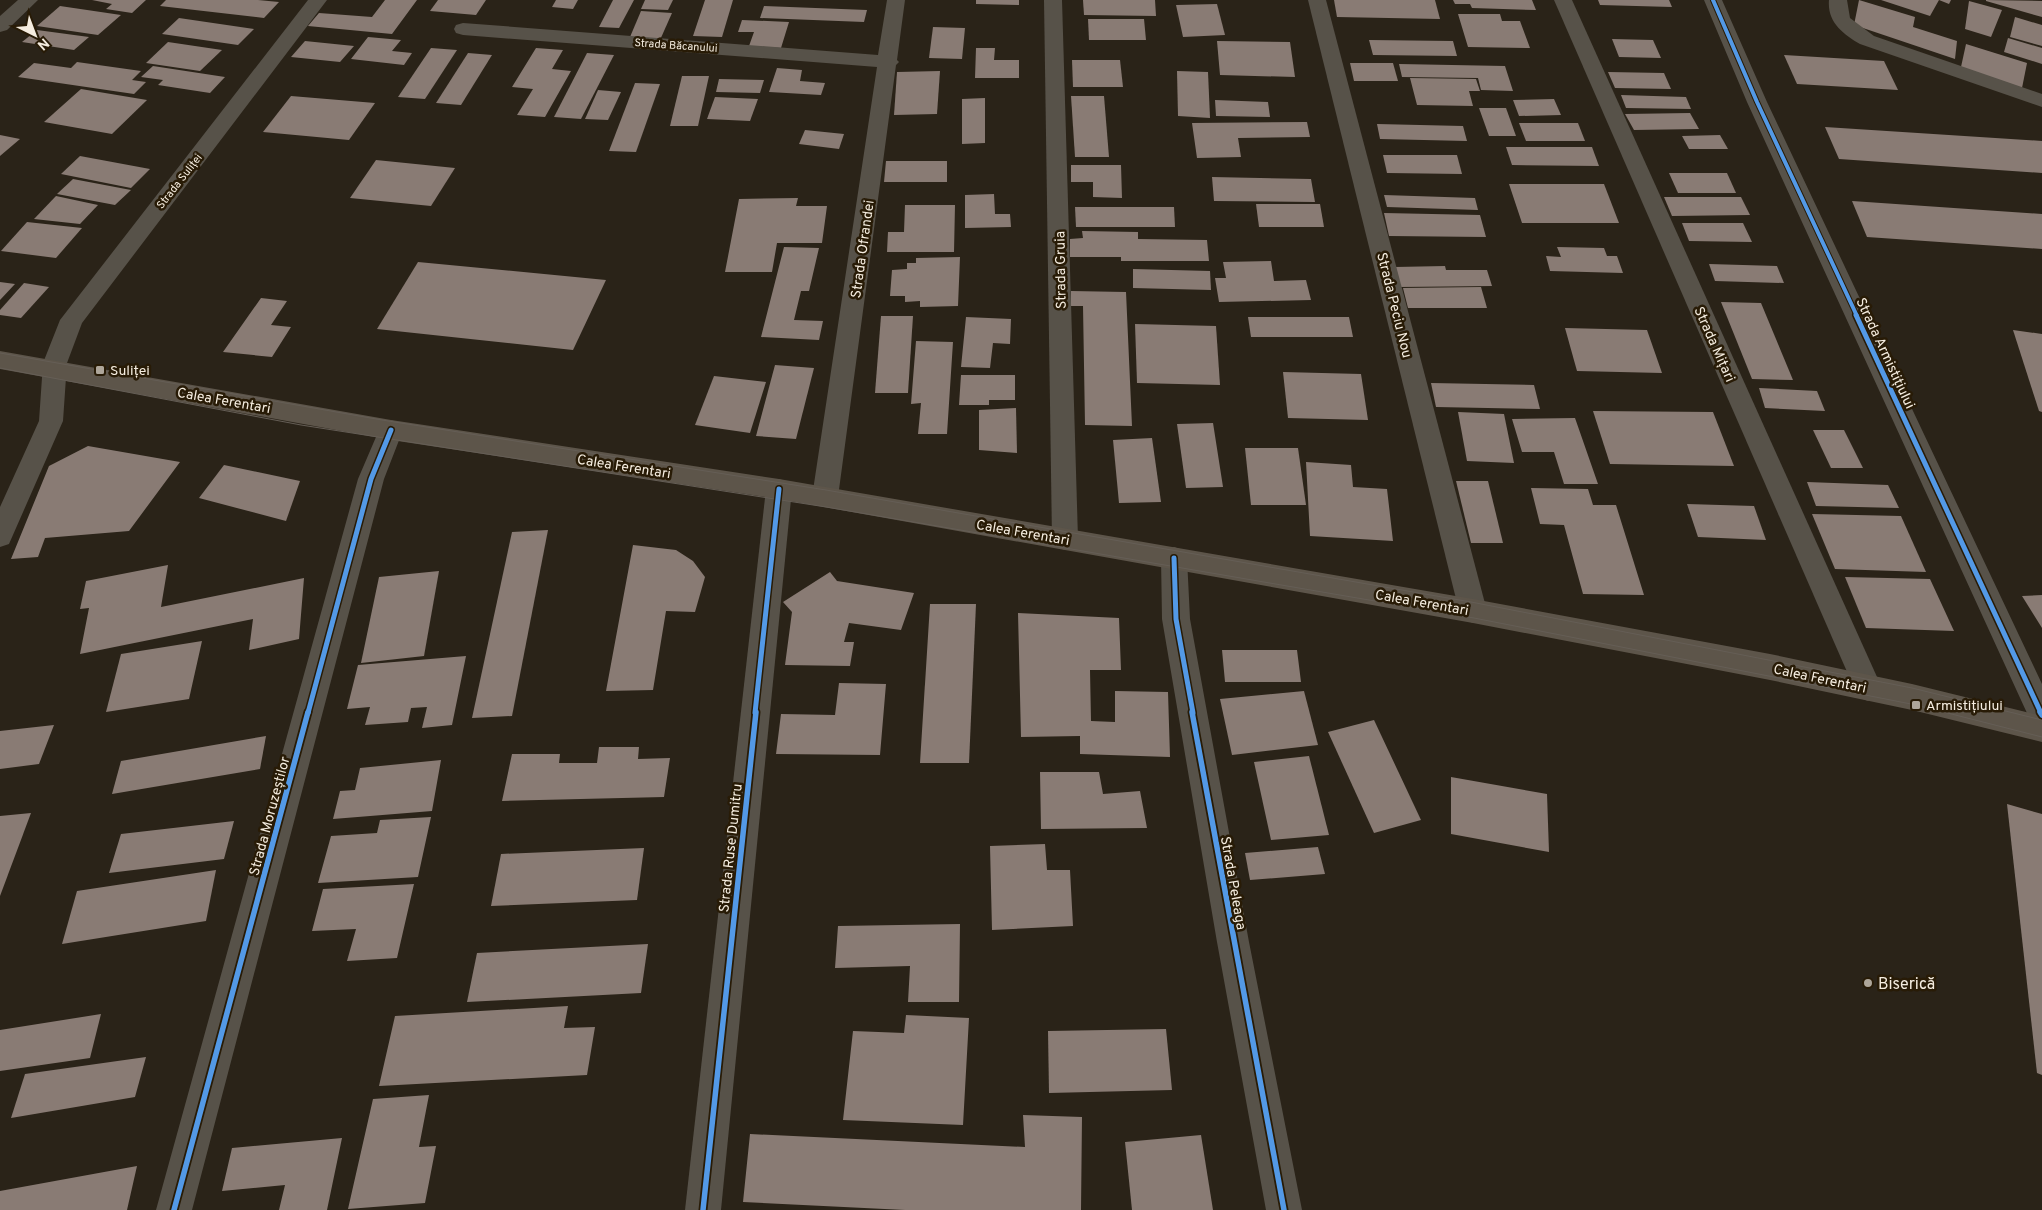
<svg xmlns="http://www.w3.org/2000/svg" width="2042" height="1210" font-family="Overpass,sans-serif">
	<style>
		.building { fill: #897b74 }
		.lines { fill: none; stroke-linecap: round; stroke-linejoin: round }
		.street { fill: #575249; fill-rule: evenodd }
		.secondary { fill: #5d554a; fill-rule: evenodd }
		.tram { stroke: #655e56; stroke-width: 1 }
		.cycleway-far2-casing { stroke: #281b06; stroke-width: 6 }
		.cycleway-far1-casing { stroke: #281b06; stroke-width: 8 }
		.cycleway-casing { stroke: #281b06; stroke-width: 9 }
		.cycleway-far2 { stroke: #5399e6; stroke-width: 4 }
		.cycleway-far1 { stroke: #5399e6; stroke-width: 5 }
		.cycleway { stroke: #5399e6; stroke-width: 5.5 }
		.poi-dot { fill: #aea69a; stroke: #281b06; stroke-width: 2 }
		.labels { text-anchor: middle; stroke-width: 5; stroke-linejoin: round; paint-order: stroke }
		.far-street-label { font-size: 11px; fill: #f5ede0; stroke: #281b06 }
		.street-label { font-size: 14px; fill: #f5ede0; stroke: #281b06 }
		.poi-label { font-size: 14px; fill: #f5ede0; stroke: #281b06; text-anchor: start }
		.near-poi-label { font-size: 16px; fill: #f5ede0; stroke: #281b06; text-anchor: start }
	</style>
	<rect width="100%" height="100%" fill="#2a2318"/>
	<g class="building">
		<path d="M92,0H146L132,13L106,9L112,4Z"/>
		<path d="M166,0H258L279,2L264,18L160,6Z"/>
		<path d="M385,0H417L392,34L308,26L319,13L372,17Z"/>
		<path d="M438,0H486L476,15L430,11Z"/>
		<path d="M556,0H578L573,9L552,7Z"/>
		<path d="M613,0H634L619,28L599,27Z"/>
		<path d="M645,0H673L668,10L641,9Z"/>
		<path d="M705,0H733L722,37L693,36Z"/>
		<path d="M976,0H1019V5L976,4Z"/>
		<path d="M1083,0H1155L1156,16L1084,15Z"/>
		<path d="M1334,0H1435L1440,19L1337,17Z"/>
		<path d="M1453,0H1532L1536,10L1472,8L1470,4H1455Z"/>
		<path d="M1598,0H1669L1672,7L1600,5Z"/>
		<path d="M1859,0L1915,17L1913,27L1957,41L1955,59L1854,25Z"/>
		<path d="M1881,0H1951L1949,4L1939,0L1930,16Z"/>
		<path d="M1986,0L2042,1V17L1986,1Z"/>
		<path d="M1969,1L2002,10L1991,37L1965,29Z"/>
		<path d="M1217,4L1225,35L1183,37L1176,5Z"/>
		<path d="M60,6L121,15L98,35L37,26Z"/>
		<path d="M764,6L867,10L864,22L760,18Z"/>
		<path d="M641,11L672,13L660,40L630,37Z"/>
		<path d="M1458,14H1500L1502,21H1520L1530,48L1468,47Z"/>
		<path d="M2015,17L2042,25V46L2010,37Z"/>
		<path d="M179,18L254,29L238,45L162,34Z"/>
		<path d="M1088,19H1144L1146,40H1089Z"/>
		<path d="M742,20L789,22L781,48L749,46L754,32H738Z"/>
		<path d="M933,27L965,28L962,59L929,58Z"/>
		<path d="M37,30L89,37L74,50L22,42Z"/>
		<path d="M368,37L401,40L392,51L412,53L404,65L351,59Z"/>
		<path d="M2008,38L2042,48V64L2004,52Z"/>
		<path d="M1612,39L1653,40L1661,58L1619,57Z"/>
		<path d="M1369,40L1453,41L1457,56L1373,55Z"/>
		<path d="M305,41L354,46L340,62L291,57Z"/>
		<path d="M1217,41L1290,42L1295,77L1220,75Z"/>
		<path d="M168,42L222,50L200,71L146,63Z"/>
		<path d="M1966,44L2027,63L2022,88L1961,67Z"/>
		<path d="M431,48L457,50L425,99L398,97Z"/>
		<path d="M536,48L563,50L552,69L571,71L545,117L517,115L533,89L512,87Z"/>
		<path d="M976,48H995L994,60H1019V78H975Z"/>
		<path d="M468,53L492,55L461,105L436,103Z"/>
		<path d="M587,53L614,55L581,119L554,117Z"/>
		<path d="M1784,55L1884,61L1898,90L1797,84Z"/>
		<path d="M1072,60H1120L1123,87H1073Z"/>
		<path d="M77,62L141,71L132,80L146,82L134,94L18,77L34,63L71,68Z"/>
		<path d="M1350,63H1393L1398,81H1354Z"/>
		<path d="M1399,64L1505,66L1513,91L1481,90L1478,78L1402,77Z"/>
		<path d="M153,66L225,77L210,93L158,85L163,80L141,77Z"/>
		<path d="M777,68L802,70L800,81L825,83L821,95L769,92Z"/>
		<path d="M940,71L937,114L894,115L897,72Z"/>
		<path d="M1177,71L1208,72L1210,118L1178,116Z"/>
		<path d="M1608,72L1664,73L1671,89L1615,88Z"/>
		<path d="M682,76H709L698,126H670Z"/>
		<path d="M1410,78L1476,79L1480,91H1469L1473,106L1417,105Z"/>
		<path d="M719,79L764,80L760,93L716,92Z"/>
		<path d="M635,83L660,84L636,152L609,151Z"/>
		<path d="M81,89L147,100L112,134L44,122Z"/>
		<path d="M598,90L621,92L608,120L585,119Z"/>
		<path d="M1621,95L1686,97L1691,109L1626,108Z"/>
		<path d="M291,96L375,103L349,140L263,132Z"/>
		<path d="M1071,96H1104L1109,157H1075Z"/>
		<path d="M715,97L758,99L750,121L707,119Z"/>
		<path d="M985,98V143L962,144V99Z"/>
		<path d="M1554,99L1561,115L1519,116L1513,100Z"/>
		<path d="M1215,100L1268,102L1270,117L1216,116Z"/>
		<path d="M1479,108H1506L1516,136H1489Z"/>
		<path d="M1690,113L1699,129L1634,130L1625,114Z"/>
		<path d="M1307,122L1310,137L1238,138L1241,157L1197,158L1192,123Z"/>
		<path d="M1519,123H1578L1585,141H1526Z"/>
		<path d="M1377,124L1463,126L1467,141L1380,139Z"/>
		<path d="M1825,127L2042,141V173L1839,159Z"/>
		<path d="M805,130L844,134L839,149L799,144Z"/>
		<path d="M0,135L20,139L0,156Z"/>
		<path d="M1720,135L1728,149H1689L1682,136Z"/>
		<path d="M1506,147H1592L1599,166L1512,165Z"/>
		<path d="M1383,155H1457L1462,174L1387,173Z"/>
		<path d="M80,156L150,169L131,188L61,174Z"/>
		<path d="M376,160L455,168L431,206L350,198Z"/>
		<path d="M886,161H947V182H884Z"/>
		<path d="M1071,165H1121L1122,198L1093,197V182H1071Z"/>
		<path d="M1669,173H1727L1736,193H1678Z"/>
		<path d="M1212,177L1311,179L1315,202L1214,201Z"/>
		<path d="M73,179L131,190L115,205L57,194Z"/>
		<path d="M1509,184H1604L1619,223H1522Z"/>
		<path d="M994,194L995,214H1010L1011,227L965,228V195Z"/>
		<path d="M1384,195L1475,198L1478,210L1387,207Z"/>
		<path d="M56,196L98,205L80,224L34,219Z"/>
		<path d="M1664,197H1741L1750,215L1672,216Z"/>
		<path d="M798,198L796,206H827L822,243H777L772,272H725L739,199Z"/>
		<path d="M1852,201L2042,214V249L1867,237Z"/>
		<path d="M1256,204H1320L1324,227H1259Z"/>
		<path d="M905,205H955L954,252H887L888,232H904Z"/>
		<path d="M1075,207H1174L1175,227H1076Z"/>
		<path d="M1384,213L1480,215L1486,237L1389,236Z"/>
		<path d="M27,222L82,228L56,258L1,251Z"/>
		<path d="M1682,223H1743L1752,242L1689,241Z"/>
		<path d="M1082,231L1138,232V239L1207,240L1209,261H1121V257H1070V239L1083,238Z"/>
		<path d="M784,247L819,248L809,291H801L794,320L823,321L819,340L761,337Z"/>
		<path d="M1557,247L1604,248L1607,256H1617L1623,273L1550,271L1546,256L1561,257Z"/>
		<path d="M960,257L958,306L920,307V301L905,302V296H890L892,270L907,269V263H916V258Z"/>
		<path d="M1271,261L1274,281L1306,280L1311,300L1219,302L1215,278H1226L1223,262Z"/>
		<path d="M418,262L606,280L573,350L377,329Z"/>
		<path d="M1709,264L1777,266L1784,283L1715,281Z"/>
		<path d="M1445,266L1446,270H1487L1492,286L1400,287L1395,267Z"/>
		<path d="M1133,269L1210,271L1211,290L1133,288Z"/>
		<path d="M0,282L15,284L0,300Z"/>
		<path d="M24,283L49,287L21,318L0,315V310Z"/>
		<path d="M1481,287L1487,308H1408L1403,288Z"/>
		<path d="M1071,291L1126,292L1132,426L1085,425L1083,306H1071Z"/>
		<path d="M261,298L287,301L271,325L291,327L272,357L223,352Z"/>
		<path d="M1721,302L1761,303L1793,380L1752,379Z"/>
		<path d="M881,316H913L908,393H875Z"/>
		<path d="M966,317L1011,319L1010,344L993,343L990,368L961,367Z"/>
		<path d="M1248,317H1349L1353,337H1251Z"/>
		<path d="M1135,324L1216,326L1220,385L1137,383Z"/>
		<path d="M1565,328L1647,330L1662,373L1577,371Z"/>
		<path d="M2013,330L2042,334V412L2039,411Z"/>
		<path d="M916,341L953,342L947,434H918L921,403L911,404Z"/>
		<path d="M775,365L814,368L796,439L756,436Z"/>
		<path d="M1283,372L1361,374L1368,420L1288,418Z"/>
		<path d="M961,375H1015V400H989V405H959Z"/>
		<path d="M714,376L766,382L750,433L695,425Z"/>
		<path d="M1431,383L1534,385L1540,409L1436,407Z"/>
		<path d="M1759,388L1817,391L1825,411L1765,408Z"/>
		<path d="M1016,408L1017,453L979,450V410Z"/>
		<path d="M1593,411L1713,412L1734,466L1610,464Z"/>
		<path d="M1458,412L1504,414L1514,463L1467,461Z"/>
		<path d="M1575,418L1598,484H1564L1554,452H1522L1512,419Z"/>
		<path d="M1213,423L1223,487L1186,488L1177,424Z"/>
		<path d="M1813,430H1844L1863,468H1831Z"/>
		<path d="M1152,438L1161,502L1119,503L1113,440Z"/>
		<path d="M88,446L180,462L129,531L45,538L38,557L11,559L49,466Z"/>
		<path d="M1245,448H1298L1306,505H1251Z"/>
		<path d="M1306,462L1351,465L1353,487L1387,489L1393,541L1310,536Z"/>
		<path d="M224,465L300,481L286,521L199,498Z"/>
		<path d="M1456,481H1488L1503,543H1471Z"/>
		<path d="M1807,482L1888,485L1899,508L1816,506Z"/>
		<path d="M1531,488L1588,489L1593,505H1616L1644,595L1583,594L1564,525L1540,524Z"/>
		<path d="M1687,504L1754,506L1766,540L1698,537Z"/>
		<path d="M1812,514L1901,516L1926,572L1835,569Z"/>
		<path d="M548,530L512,716L472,718L512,532Z"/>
		<path d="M633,545L676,550L693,561L705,577L695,612L666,611L653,690L606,691Z"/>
		<path d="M168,565L161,607L304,578L299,639L249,650L253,619L80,654L89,608L80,609L86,581Z"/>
		<path d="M439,571L424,656L361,663L379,577Z"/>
		<path d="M830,572L837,581L914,593L901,630L849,623L844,642H854L850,666L785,665L792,612L783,602Z"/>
		<path d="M1845,577L1930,579L1954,631L1866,628Z"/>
		<path d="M2042,595V628L2022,596Z"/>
		<path d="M930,604H976L969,763H920Z"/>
		<path d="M1018,613L1119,618L1121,670H1090L1091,721L1115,722V691L1168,692L1170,757L1080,754V736L1021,737Z"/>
		<path d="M202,641L189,699L106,712L121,654Z"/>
		<path d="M1222,650H1297L1301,682H1225Z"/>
		<path d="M466,656L452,725L422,728L427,707L411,708L408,722L365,725L370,707L347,709L358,665Z"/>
		<path d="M839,683L886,684L880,755L776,754L781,714L835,715Z"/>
		<path d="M1304,691L1318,745L1232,755L1220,699Z"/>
		<path d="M1374,720L1421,820L1374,833L1328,732Z"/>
		<path d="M54,725L39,764L0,769V731Z"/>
		<path d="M266,736L260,769L112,794L121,761Z"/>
		<path d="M599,747H639L638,759L670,758L664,797L502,801L512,754H560L559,763H597Z"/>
		<path d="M1309,756L1329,835L1271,840L1254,762Z"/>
		<path d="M441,760L432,811L333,819L340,791L355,790L360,768Z"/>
		<path d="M1040,772H1099L1103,794L1140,791L1147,828L1041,829Z"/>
		<path d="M1451,777L1547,794L1549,852L1451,834Z"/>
		<path d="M2007,804L2042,814V1075L2037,1073Z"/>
		<path d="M31,813L0,896V816Z"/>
		<path d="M431,817L418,877L318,883L331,836L377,833L380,820Z"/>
		<path d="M234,821L224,859L109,873L121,834Z"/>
		<path d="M1045,844L1047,870H1070L1073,926L992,930L990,846Z"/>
		<path d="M1318,847L1325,874L1250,880L1245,853Z"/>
		<path d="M644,848L637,900L491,906L501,854Z"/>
		<path d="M216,870L206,921L62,944L77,891Z"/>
		<path d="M414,884L397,958L347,961L356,929L312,931L323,889Z"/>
		<path d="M960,924L959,1002H908L910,966L835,968L838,926Z"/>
		<path d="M648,944L641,993L467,1002L477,953Z"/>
		<path d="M568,1006L564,1028L595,1027L587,1075L379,1086L395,1016Z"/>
		<path d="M101,1014L90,1058L0,1071V1030Z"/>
		<path d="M906,1015L969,1018L963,1125L843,1120L853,1031L904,1033Z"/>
		<path d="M1166,1029L1172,1090L1049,1093L1048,1031Z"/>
		<path d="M146,1057L135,1097L11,1118L25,1074Z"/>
		<path d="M429,1095L419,1147L436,1146L425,1203L348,1209L373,1099Z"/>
		<path d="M1023,1115L1082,1117L1081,1210H905L743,1202L750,1134L1025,1147Z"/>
		<path d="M1201,1135L1213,1210H1132L1125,1142Z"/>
		<path d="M342,1138L327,1210H279L285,1185L222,1191L232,1148Z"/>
		<path d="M137,1166L127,1210H0V1191Z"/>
	</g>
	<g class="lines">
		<g class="street">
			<path d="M18,0H38L7,30L0,32V16Z"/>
			<path d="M308,0H327L82,323L67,363L63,421L9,544L0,547V507L39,421L43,363L60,320Z"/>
			<path d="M887,0H905L897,60L899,62L896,65L838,497L834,504L825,507L816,504L812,497L877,67L463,35L456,33L454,29L456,25L463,23L878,55Z"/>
			<path d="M1044,0H1062L1078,539L1074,547L1065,550L1056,547L1052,539Z"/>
			<path d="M1308,0H1326L1487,611L1483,619L1473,623L1463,619L1459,611Z"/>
			<path d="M1554,0H1572L1882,688L1878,697L1868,701L1858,697Z"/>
			<path d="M1704,0H1722L1767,102L2042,684V728L2032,724L1747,102Z"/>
			<path d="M1829,0H1847L1850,18L1874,36L2042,94V107L1860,44C1843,34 1827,22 1829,0Z"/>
			<path d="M391,420L400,423L403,430L384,479L192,1210H156L358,479L382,423Z"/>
			<path d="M779,479L788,482L792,489L721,1210H685L766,489L770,482Z"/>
			<path d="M1174,547L1183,550L1187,558L1190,619L1249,942L1302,1210H1266L1217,942L1162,619L1161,558L1165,550Z"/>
		</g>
		<path class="secondary" d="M0,351L391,420L779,479L1473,599L1770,654L1912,684L2042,716V742L1912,710L1770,680L1473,623L779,499L391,440L0,369Z"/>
		<g class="tram">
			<path d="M0,353L382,420L826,490L1471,602L1912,688L2042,720"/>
			<path d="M0,368L301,425L826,507L1474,618L1916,705L2042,737"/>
		</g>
		<defs>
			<path id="cycleway-far2" d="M1713,0L1757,102L1857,316"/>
			<g id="cycleway-far1">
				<path d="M1856,315L2041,713"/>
				<path d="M1174,558L1176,619L1193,713"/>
				<path d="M308,713L371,479L391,430"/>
				<path d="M755,713L779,489"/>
			</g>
			<g id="cycleway">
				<path d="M1192,712L1284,1210"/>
				<path d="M2040,712L2042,715"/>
				<path d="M174,1210L308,712"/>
				<path d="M703,1210L756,712"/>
			</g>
		</defs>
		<use href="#cycleway-far2" class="cycleway-far2-casing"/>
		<use href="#cycleway-far1" class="cycleway-far1-casing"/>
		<use href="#cycleway" class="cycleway-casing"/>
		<use href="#cycleway-far2" class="cycleway-far2"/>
		<use href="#cycleway-far1" class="cycleway-far1"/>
		<use href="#cycleway" class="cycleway"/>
	</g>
	<g class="poi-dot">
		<rect x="95" y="365" width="10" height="10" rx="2.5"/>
		<rect x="1911" y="700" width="10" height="10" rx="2.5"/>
		<circle cx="1868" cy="983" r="5"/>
	</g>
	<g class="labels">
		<g class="far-street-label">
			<text transform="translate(676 45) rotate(4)" y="4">Strada Băcanului</text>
			<text transform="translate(179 181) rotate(-52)" y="4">Strada Suliței</text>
		</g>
		<g class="street-label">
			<text transform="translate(862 249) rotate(-82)" y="5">Strada Ofrandei</text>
			<text transform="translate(1060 270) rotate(-91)" y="5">Strada Gruia</text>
			<text transform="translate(1395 305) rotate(76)" y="5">Strada Peciu Nou</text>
			<text transform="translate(1715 344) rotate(66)" y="5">Strada Mițari</text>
			<text transform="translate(1886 353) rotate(65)" y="5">Strada Armistițiului</text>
			<text transform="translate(224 400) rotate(10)" y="5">Calea Ferentari</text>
			<text transform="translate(624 466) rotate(9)" y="5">Calea Ferentari</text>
			<text transform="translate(1023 532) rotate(10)" y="5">Calea Ferentari</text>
			<text transform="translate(1422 602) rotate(10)" y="5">Calea Ferentari</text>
			<text transform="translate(1820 678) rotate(12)" y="5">Calea Ferentari</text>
			<text transform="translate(269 816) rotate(-75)" y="5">Strada Moruzeștilor</text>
			<text transform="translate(730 848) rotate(-84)" y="5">Strada Ruse Dumitru</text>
			<text transform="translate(1234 883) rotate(80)" y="5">Strada Peleaga</text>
		</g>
		<g class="poi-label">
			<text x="110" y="375">Suliței</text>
			<text x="1926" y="710">Armistițiului</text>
		</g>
		<g class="near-poi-label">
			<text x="1878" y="989">Biserică</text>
		</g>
	</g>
	<g transform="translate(35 35) rotate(138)" stroke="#281b06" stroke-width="4" paint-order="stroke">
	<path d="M0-4L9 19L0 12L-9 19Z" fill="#f5ede0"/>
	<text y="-8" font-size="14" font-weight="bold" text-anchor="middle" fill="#f5ede0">N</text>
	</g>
</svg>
